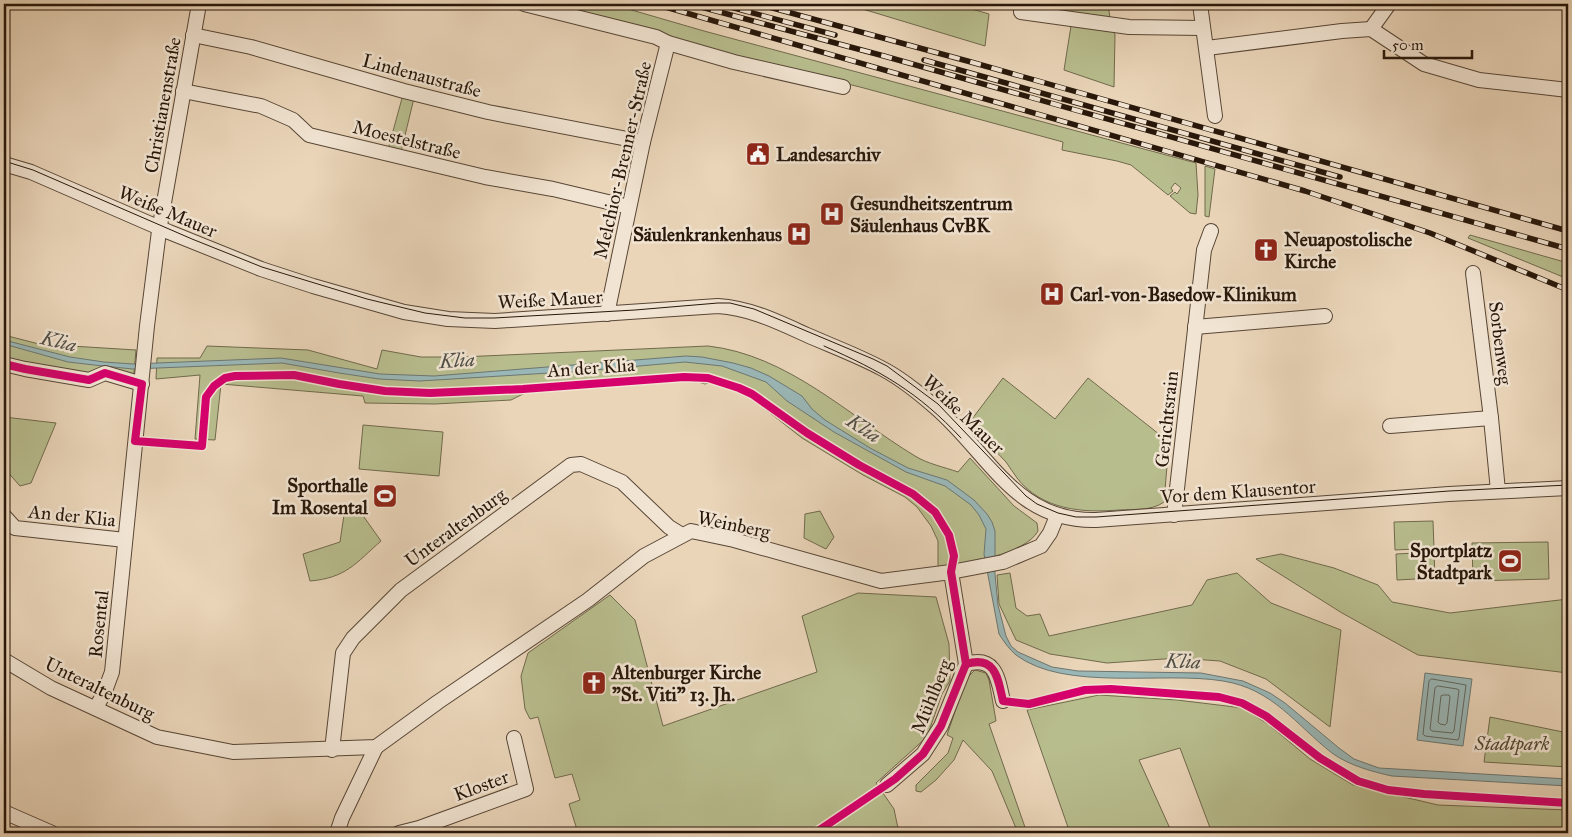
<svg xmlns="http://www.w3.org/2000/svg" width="1572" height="837" font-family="'IM FELL Great Primer',serif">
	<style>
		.green { fill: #b8bd8e; stroke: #706a4c }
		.water { fill: #9ab7b7; stroke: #6c7772 }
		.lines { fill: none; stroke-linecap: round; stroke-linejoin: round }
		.shore { stroke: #616760; stroke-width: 1 }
		.street-casing { stroke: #584636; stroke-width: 16 }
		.street { stroke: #f1e4d2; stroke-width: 14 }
		.tram { stroke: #28170a; stroke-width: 1 }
		.rail-casing { stroke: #28170a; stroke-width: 5.5 }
		.rail { stroke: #f1e4d2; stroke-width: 4; stroke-dasharray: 11; stroke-linecap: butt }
		.cycleway-casing { stroke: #f1e4d2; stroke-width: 11 }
		.cycleway { stroke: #d6006c; stroke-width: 8 }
		.labels { text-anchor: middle; stroke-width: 5; stroke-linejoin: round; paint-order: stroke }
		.street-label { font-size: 19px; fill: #28170a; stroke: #f1e4d2 }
		.poi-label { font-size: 19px; font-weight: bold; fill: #28170a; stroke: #f1e4d2; text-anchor: start }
		.park-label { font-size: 19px; font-style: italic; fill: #534932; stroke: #f1e4d2 }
		.water-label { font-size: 20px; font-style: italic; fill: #504f47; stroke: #f1e4d2 }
	</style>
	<rect width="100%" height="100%" fill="#ead5b9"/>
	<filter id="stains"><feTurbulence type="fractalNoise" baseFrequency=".004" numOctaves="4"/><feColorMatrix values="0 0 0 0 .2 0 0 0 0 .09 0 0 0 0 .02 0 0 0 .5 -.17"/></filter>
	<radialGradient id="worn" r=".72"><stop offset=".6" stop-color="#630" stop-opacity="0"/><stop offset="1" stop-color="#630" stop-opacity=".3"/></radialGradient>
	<g class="green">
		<path d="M543,4H611L704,31L1196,163L1198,195L1196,214L1190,213L1170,196L1175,192L1177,194L1181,188L1175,183L1171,188L1173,191L1168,195L1131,165L1117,161L1062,150L1063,142L860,87L682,44Z"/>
		<path d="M846,4H955L989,14L985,46Z"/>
		<path d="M1021,4H1108L1111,25L1021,12Z"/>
		<path d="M1071,26L1112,31L1115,34L1114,87L1064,70Z"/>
		<path d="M404,91L415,94L400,156L387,153Z"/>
		<path d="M1205,166L1215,169L1209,217L1205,216Z"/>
		<path d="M1470,235L1568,263V279L1468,238Z"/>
		<path d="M4,335L39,344L136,350L133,383L6,370L4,391Z"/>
		<path d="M207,346L308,350L377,369L382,350L421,357H461L708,346C788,355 849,416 915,456C928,464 944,467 958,472L970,458L1014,506L1037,523L1038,531C1025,555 964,563 938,570V541L931,526L917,507L905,497L863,475L802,438L751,398L729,387L712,382L705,384L695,381L625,383L527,392L511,400L435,404L365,403L363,396L221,384L215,440L195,439L200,375L156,379L157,358H200Z"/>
		<path d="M1003,378L1055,419L1088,378L1169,442L1164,502C1152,511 1133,509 1119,510C1082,513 1042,510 1017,478C1013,473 1010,467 1006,462C994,449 981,436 969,423Z"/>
		<path d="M4,417L56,423L31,483L20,486L4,468Z"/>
		<path d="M363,425L443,432L439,476L359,469Z"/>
		<path d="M359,510L381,541C356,563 346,578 310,581L303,554L340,542L344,515Z"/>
		<path d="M820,511L834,537L826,549L804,538L805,514Z"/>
		<path d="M1433,521L1434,548L1395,550L1394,522Z"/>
		<path d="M1548,542L1549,579L1473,581L1472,543Z"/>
		<path d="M1434,552L1435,578L1397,580L1396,554Z"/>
		<path d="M1281,554L1334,568L1378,585L1392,602L1450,613L1568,599V673L1418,655L1342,613L1256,559Z"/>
		<path d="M1010,573L1016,608L1027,616L1040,614L1049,636L1192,605L1207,580L1237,573L1271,603L1341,630L1330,727L1266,679L1220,661L1178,658L1107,663L1050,654L1016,640L999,604L997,575Z"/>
		<path d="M858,593L936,597L949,644L950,681L942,694L927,737L876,783L894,809L899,833H578L569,804L580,800L572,774L555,778L538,717L530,719L525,709L521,676L528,653L610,595L635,620L663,726L817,672L802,616Z"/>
		<path d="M975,670L986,673L989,680L996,721L989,724L1027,833H1018L992,771L963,740L954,760L936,780L921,792L916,791V785L948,753L953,738L947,735L966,679Z"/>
		<path d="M1099,695L1177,700L1243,708L1268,724L1310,759L1353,785L1438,805L1568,810V833H1212L1180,748L1139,760L1172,833H1070L1027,710Z"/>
		<path d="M1490,717L1568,733V767L1484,762Z"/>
	</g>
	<g class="water">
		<path d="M4,340L70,357L104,362L133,364L281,358L380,374L434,376L686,356L702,357L733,363L751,368L769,376L802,396L812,409L825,420L870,448L908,468L947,480L974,500L987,514L992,522L995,531V574L998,605L1006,636L1011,646L1018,652L1052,667L1078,671L1201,673L1243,681L1270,693L1285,703L1339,748L1354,759L1379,768L1568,779V786L1392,776C1373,772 1348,765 1332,753C1295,724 1273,689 1223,681C1163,671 1065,692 1016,655C1009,649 1004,642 999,634L984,554L986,529L979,515L971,505L945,486L906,472L834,432L787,401L766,382L722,366L685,362L582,371L420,381L379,379L339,373L282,363L133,369L103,366L68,362L4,344Z"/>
		<path d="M1425,673L1472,679L1463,746L1417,740Z"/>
	</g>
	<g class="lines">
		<g class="shore">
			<path d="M1432,679L1466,685L1459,738L1458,740L1425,736L1423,734L1429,681Z"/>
			<path d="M1438,686L1457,689L1459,690L1454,731L1452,733L1432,731L1430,729L1435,688Z"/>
			<path d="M1444,695H1449L1450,697L1447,723L1445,725L1440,724L1438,722L1441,696Z"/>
		</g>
		<defs>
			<g id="street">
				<path d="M524,4L656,37L668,43L734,62L843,87"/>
				<path d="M1021,4V12L1129,27L1203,28"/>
				<path d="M1200,4L1215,116"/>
				<path d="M1371,29L1389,4"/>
				<path d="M193,35L251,47L404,91L488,112L643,142"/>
				<path d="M1207,48L1342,31L1371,29L1424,64L1479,80L1568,90"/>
				<path d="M183,91L261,106L293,120L309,135L485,177L553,189L629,207"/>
				<path d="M4,164L31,172L169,232L261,269L313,286L404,312L448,319L495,321L718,306C750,308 778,322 807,335C832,346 859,356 883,369C902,379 919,393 935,407C989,453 1015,522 1096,520L1449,494L1568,488"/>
				<path d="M1473,273L1491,418L1498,491"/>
				<path d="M607,314L643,142L668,43"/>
				<path d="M1195,327L1325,316"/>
				<path d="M4,364L25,369L89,380L105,373L142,384"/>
				<path d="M1390,426L1491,418"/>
				<path d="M1174,515L1204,250L1211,231"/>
				<path d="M4,516L15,528L125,540"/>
				<path d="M4,660L51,688L157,737L233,752L376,747L438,702L588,600L644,556L691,531L734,540L881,581L951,572L1003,562L1041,546L1050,533L1057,516"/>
				<path d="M966,664C996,655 998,679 1003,701"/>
				<path d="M96,708L105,691L112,672L147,326L159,231L199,4"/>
				<path d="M332,750L343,653L353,638L401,590L571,465L581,464L622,482L669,527L682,535"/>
				<path d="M887,785L923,754L941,726L966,664L951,572"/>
				<path d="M4,812L52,833"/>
				<path d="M337,833L342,818L376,747"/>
				<path d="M399,833L419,828L526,789L514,738"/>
			</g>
		</defs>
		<use href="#street" class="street-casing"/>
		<use href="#street" class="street"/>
		<g class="tram">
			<path d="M4,161L33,170L192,239L262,267L367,299L425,313L465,318H494L635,310L718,303H730L754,309L873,359L887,366L938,404L1026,496L1037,504L1058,513L1076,517H1096L1449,491L1568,485"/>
			<path d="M824,346C881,371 918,392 961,438"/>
		</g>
		<defs>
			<g id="rail">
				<path d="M655,4L1305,191L1430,233L1568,290"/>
				<path d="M690,4L884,56L1568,249"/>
				<path d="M719,4L835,35"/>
				<path d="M758,4L971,62L1568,231"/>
				<path d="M924,60L1340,177"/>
			</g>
		</defs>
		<use href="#rail" class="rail-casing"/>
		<use href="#rail" class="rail"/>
		<defs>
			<g id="cycleway">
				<path d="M4,364L25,369L89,380L105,373L142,384L135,441L202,446L206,397L214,386L225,378L235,376L294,375L339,384L385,391L430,393L523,389L684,377L708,378L739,388L752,394L807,433L859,465L913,494L935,512L949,535L954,556L951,572L966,664L941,726L923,754L895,779L815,833"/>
				<path d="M966,664C996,655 998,679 1003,701L1029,704L1085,690L1111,689L1219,697L1242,703L1266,716L1320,758L1358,781L1388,790L1424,794L1568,803"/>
			</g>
		</defs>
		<use href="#cycleway" class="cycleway-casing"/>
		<use href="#cycleway" class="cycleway"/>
	</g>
	<defs>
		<symbol id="civic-square" viewBox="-11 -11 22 22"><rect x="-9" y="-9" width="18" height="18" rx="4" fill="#8f2418" stroke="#f1e4d2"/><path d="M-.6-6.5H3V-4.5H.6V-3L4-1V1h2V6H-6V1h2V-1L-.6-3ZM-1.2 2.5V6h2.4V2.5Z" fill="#fff"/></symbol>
		<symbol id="hospital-square" viewBox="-11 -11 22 22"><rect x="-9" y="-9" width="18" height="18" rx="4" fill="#8f2418" stroke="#f1e4d2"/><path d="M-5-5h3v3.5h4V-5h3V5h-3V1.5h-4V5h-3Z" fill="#fff"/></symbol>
		<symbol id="church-square" viewBox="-11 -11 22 22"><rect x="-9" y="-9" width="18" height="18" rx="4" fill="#8f2418" stroke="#f1e4d2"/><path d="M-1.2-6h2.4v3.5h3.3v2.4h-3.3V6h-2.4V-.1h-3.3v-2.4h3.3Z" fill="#fff"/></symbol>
		<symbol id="stadium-square" viewBox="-11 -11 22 22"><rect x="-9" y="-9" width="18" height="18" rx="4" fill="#8f2418" stroke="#f1e4d2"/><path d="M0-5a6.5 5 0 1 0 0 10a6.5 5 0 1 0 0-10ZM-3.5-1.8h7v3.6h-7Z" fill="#fff"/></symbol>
	</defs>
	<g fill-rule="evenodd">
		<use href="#civic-square" x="744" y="140" width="28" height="28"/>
		<use href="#hospital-square" x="818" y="200" width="28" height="28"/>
		<use href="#hospital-square" x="785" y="220" width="28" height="28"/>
		<use href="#church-square" x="1252" y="236" width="28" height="28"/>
		<use href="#hospital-square" x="1038" y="280" width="28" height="28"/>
		<use href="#stadium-square" x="371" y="482" width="28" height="28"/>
		<use href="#stadium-square" x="1496" y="547" width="28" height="28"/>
		<use href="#church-square" x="580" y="669" width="28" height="28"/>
	</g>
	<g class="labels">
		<g class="street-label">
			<text transform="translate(422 75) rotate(15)" y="7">Lindenaustraße</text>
			<text transform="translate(162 105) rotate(-80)" y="7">Christianenstraße</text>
			<text transform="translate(407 139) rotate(14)" y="7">Moestelstraße</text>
			<text transform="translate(622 160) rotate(-77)" y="7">Melchior-Brenner-Straße</text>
			<text transform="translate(168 211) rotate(23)" y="7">Weiße Mauer</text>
			<text transform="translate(550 299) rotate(-3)" y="7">Weiße Mauer</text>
			<text transform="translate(1501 343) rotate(83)" y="7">Sorbenweg</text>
			<text transform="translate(591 367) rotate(-4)" y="7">An der Klia</text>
			<text transform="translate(964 414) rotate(44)" y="7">Weiße Mauer</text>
			<text transform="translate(1166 419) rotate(-84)" y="7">Gerichtsrain</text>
			<text transform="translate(1238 491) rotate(-4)" y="7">Vor dem Klausentor</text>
			<text transform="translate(72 515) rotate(6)" y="7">An der Klia</text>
			<text transform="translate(734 524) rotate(12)" y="7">Weinberg</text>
			<text transform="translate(455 527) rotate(-36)" y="7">Unteraltenburg</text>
			<text transform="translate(98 624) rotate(-84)" y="7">Rosental</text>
			<text transform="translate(100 688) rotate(26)" y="7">Unteraltenburg</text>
			<text transform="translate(931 696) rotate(-68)" y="7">Mühlberg</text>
			<text transform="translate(481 785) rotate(-20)" y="7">Kloster</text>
		</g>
		<g class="poi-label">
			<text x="776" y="161">Landesarchiv</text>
			<text x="850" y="210">Gesundheitszentrum<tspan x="850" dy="22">Säulenhaus CvBK</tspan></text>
			<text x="782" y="241" text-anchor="end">Säulenkrankenhaus</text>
			<text x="1284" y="246">Neuapostolische<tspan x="1284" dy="22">Kirche</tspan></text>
			<text x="1070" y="301">Carl-von-Basedow-Klinikum</text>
			<text x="368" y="492" text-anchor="end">Sporthalle<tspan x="368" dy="22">Im Rosental</tspan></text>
			<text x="1492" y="557" text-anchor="end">Sportplatz<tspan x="1492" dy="22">Stadtpark</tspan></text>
			<text x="612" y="679">Altenburger Kirche<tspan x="612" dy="22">"St. Viti" 13. Jh.</tspan></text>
		</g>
		<g class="park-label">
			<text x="1512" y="750">Stadtpark</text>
		</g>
		<g class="water-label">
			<text transform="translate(59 341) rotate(13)" y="7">Klia</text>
			<text transform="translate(457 360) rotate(-4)" y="7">Klia</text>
			<text transform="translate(864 428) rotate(33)" y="7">Klia</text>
			<text transform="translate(1183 661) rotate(2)" y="7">Klia</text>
		</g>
	</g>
	<rect width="1572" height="837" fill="none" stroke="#ead5b9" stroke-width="20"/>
	<rect x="5" y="5" width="1562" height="827" fill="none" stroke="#28170a" stroke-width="2.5"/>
	<rect x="10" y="10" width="1552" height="817" fill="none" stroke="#28170a"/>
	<path d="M1384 50v8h88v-8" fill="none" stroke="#28170a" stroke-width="2.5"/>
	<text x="1392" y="50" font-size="15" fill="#28170a" stroke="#f1e4d2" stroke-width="4" paint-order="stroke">50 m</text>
	<rect width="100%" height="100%" filter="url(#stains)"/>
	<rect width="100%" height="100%" fill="url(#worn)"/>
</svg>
